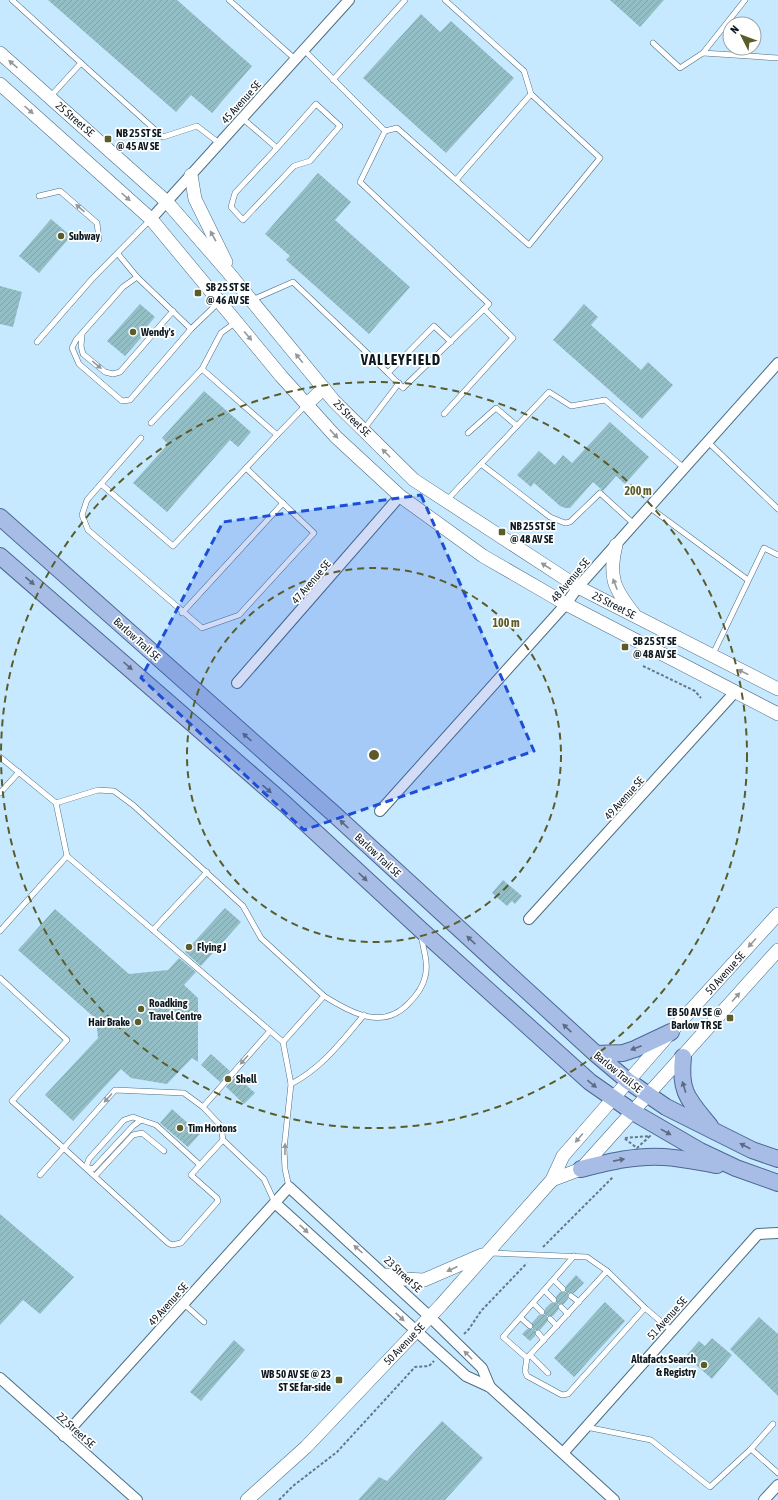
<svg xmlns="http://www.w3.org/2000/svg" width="778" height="1500" font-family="'Asap Condensed',sans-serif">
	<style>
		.building { fill: url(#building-hatch) }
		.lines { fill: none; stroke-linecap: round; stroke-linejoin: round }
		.service-casing { stroke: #4e6d80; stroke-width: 6 }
		.minor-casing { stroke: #4e6d80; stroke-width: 12 }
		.tertiary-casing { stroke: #4e6d80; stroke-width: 14 }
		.primary-casing { stroke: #4b6795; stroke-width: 18 }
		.path { stroke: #637988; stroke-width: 2; stroke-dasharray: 3 2; stroke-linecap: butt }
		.service { stroke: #fff; stroke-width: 5 }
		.minor { stroke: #fff; stroke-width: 10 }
		.tertiary { stroke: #fff; stroke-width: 13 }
		.primary { stroke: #a7bde5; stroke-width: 16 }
		.oneway { fill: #92989b }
		.oneway2 { fill: #5a6b83 }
		.marked { fill: #1d4ed8; fill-opacity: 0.2; stroke: #1d4ed8; stroke-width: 3; stroke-dasharray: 8 5; stroke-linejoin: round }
		.ring { fill: none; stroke: #5a5d2a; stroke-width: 2; stroke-dasharray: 7 5 }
		.poi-dot { fill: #5a5d2a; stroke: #fff; stroke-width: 1.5 }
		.labels { text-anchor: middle; stroke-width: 3.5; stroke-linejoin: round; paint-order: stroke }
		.street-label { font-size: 11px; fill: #0d1921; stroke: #fff }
		.poi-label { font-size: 11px; font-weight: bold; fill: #0d1921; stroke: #fff; text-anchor: start }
		.district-label { font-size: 15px; font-weight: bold; letter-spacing: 1px; fill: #0d1921; stroke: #fff }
		.centre { fill: #5a5d2a; stroke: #fff; stroke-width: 2 }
		.ring-label { font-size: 12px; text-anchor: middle; font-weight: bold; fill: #5a5d2a; stroke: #fff; stroke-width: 3.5; stroke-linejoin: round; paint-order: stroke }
	</style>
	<defs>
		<pattern id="building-hatch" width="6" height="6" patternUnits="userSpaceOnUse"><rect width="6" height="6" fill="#94bec6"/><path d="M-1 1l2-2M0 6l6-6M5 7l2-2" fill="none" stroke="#7ea3aa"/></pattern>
	</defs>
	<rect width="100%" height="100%" fill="#c7e9ff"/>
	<g class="building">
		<path d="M48,0H177L252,66L212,113L191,95L176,112Z"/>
		<path d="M610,0H664L640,27Z"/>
		<path d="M421,14L440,32L451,21L514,78L446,153L363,78Z"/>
		<path d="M318,173L351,202L335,220L410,287L369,334L286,260L290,256L265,234Z"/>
		<path d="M51,219L71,236L39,273L19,256Z"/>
		<path d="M0,286L22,292L13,327L0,324Z"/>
		<path d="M140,304L155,317L146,328L148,330L125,356L107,341Z"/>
		<path d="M584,304L598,317L591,325L641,370L648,362L673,385L642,419L553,340Z"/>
		<path d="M204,391L251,432L238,447L230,440L167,512L133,483L168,444L162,438Z"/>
		<path d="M610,422L649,457L625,484L616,476L603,491L593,482L570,508H565L560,506L534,483L531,487L517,475L539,451L555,465L563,455L572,463Z"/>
		<path d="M503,880L522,896L515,904L512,901L507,906L492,893Z"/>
		<path d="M225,908L241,922L201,966L185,952Z"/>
		<path d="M55,909L129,974L168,970L179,958L196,972L184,985L198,998V1062L192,1058L167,1084L131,1078L121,1069L73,1121L45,1095L98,1038L96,1019L18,950Z"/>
		<path d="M211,1054L230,1071L220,1082L201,1065Z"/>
		<path d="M236,1076L255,1093L244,1104L226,1087Z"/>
		<path d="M172,1109L200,1134L188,1147L160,1123Z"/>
		<path d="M0,1214L74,1277L40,1314L23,1300L0,1325Z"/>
		<path d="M576,1275L584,1283L574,1293H568V1299L564,1304H558V1310L553,1316H547V1322L540,1330H535V1336L530,1341L522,1334L527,1329H533L532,1323L539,1315H545V1309L551,1303H557L556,1297L560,1292H566V1286Z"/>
		<path d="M605,1302L625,1321L574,1377L554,1358Z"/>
		<path d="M759,1317L778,1334V1396L730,1349Z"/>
		<path d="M712,1338L732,1355L712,1379L686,1356L699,1341L705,1346Z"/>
		<path d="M234,1340L245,1350L201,1401L190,1392Z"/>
		<path d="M442,1421L483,1458L445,1500H358L379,1477L387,1481Z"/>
	</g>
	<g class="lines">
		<defs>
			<g id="service">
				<path d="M12,0L81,63L50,97"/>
				<path d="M229,0L295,59"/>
				<path d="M745,0L703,53L778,58"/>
				<path d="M653,43L680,68L703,53"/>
				<path d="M304,50L385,131L360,182L489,304L484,309L403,388L388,373L434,326L451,342"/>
				<path d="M81,63L163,137L197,126L219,143"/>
				<path d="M333,80L405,0"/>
				<path d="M242,118L277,148L235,193L231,207L243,220L294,166L310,161L340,126L316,104L277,148"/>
				<path d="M385,131L397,128L529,245L600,158L531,94L524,71L445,0"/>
				<path d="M456,180L531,94"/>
				<path d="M39,196L60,191L97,223L99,239"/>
				<path d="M118,254L137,277L191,329"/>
				<path d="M137,277L123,287L76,340L72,348L79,364L122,401L130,400L191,329L219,302"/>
				<path d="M252,300L293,282L388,373"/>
				<path d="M82,334L81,346L83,354L105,372L113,374L120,372L173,311"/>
				<path d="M37,342L92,279L150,220"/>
				<path d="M202,369L221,333L236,322"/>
				<path d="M444,414L513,338L484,309"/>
				<path d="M151,423L202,369L277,435L306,405"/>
				<path d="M364,429L399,383"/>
				<path d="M468,433L496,408L517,426"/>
				<path d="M141,438L87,500L82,515L88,530L202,628L239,615L314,533L246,468"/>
				<path d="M708,442L778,509"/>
				<path d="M481,464L549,392L571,406L605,400L684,468"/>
				<path d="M101,484L173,546L277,435"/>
				<path d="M447,500L481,464L550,517L565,523L570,522L600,493L634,524"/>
				<path d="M649,507L748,580"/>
				<path d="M182,613L283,503"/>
				<path d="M712,656L764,548L778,555"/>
				<path d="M0,757L56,803L98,790L114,791L133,805L243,906L261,938L324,996L283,1042"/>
				<path d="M0,793L19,772"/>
				<path d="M67,856L283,1042L291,1084L284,1149L285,1169L289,1187"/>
				<path d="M153,930L207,872"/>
				<path d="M0,931L67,856L56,803"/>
				<path d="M0,978L67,1040L12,1101L168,1243L172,1245L181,1243L218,1201L217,1198L191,1175L200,1165"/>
				<path d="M324,996C351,1013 383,1031 409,1003C416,996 423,987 425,977C429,964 423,948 421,935"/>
				<path d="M291,1084C322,1068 342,1041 364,1015"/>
				<path d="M203,1107L270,1031"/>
				<path d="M133,1117L141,1120L133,1126L93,1169L86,1167L89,1159L124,1120Z"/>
				<path d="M141,1120L156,1125L200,1165L223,1140"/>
				<path d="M40,1175L115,1090L184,1093L203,1107L221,1126L223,1140L264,1179L275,1203"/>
				<path d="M95,1176L133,1135L142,1133L164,1151"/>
				<path d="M491,1253L587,1257L607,1271L645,1308L672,1331"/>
				<path d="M607,1271L527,1358L525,1371L527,1376L562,1395L568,1394L645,1308"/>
				<path d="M554,1280L563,1289"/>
				<path d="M545,1291L554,1300"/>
				<path d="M571,1296L579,1302"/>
				<path d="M533,1303L542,1312"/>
				<path d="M184,1304L204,1322"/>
				<path d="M561,1307L568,1314"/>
				<path d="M521,1318L530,1326"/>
				<path d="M550,1319L557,1326"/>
				<path d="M538,1333L544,1340"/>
				<path d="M530,1355L548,1373"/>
				<path d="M527,1358L503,1337L574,1256"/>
				<path d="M586,1427L651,1440L710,1487L751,1449L778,1473"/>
				<path d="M751,1449L773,1424"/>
			</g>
			<g id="minor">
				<path d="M151,219L349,0"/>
				<path d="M237,683L400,496"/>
				<path d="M380,811L566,604L578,587L778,363"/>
				<path d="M529,919L735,692"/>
				<path d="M275,1203L466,1376L490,1387L614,1500"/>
				<path d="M0,1378L137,1500"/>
				<path d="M64,1436L289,1187L430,1317L482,1368L490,1387"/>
				<path d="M563,1453L758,1234L778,1233"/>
				<path d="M764,1500L778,1485"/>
			</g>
			<g id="tertiary">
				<path d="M0,53L167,202L228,272L334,401L414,480L578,587L778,689"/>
				<path d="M0,84L151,219L281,376L336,437L400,496L483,556L566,604L778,714"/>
				<path d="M191,175L195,199L226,262"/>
				<path d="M307,404L324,388"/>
				<path d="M616,545C608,577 614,589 634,614"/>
				<path d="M552,1180L581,1169L778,950"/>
				<path d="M387,1275L403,1279L424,1280L482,1255"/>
				<path d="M247,1500L306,1447L441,1305L552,1180L563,1156L671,1032L778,914"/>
			</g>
			<g id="primary">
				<path d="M0,517L333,813L596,1054L628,1081L666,1107L752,1150L778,1159"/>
				<path d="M0,556L285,804L420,929L590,1082L633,1112L700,1151L736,1168L778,1183"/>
				<path d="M596,1054L623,1053L635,1049L671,1032"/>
				<path d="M683,1057C679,1093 689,1100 710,1126"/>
				<path d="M581,1169C609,1162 636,1155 664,1157C682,1158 699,1162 717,1165"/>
			</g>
		</defs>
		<use href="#service" class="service-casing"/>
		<use href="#minor" class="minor-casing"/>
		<use href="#tertiary" class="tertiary-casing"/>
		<use href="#primary" class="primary-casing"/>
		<g class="path">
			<path d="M643,666L695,691L701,698"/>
			<path d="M650,1136L637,1148L624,1138Z"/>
			<path d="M543,1247L613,1177"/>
			<path d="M464,1334L469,1329L481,1311L527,1263"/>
			<path d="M279,1500L293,1486L337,1452L415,1367L429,1366L434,1361"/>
		</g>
		<use href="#service" class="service"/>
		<use href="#minor" class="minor"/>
		<use href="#tertiary" class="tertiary"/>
		<use href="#primary" class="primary"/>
	</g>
	<defs><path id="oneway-solid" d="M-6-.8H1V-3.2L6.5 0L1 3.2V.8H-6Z"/></defs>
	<g class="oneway">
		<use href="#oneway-solid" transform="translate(13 64) rotate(-139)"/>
		<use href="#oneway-solid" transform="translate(29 110) rotate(42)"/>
		<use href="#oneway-solid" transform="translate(126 197) rotate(42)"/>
		<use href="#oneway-solid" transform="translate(80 208) rotate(-139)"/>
		<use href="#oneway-solid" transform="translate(213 236) rotate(-119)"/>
		<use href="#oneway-solid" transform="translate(248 336) rotate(50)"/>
		<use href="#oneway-solid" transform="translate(299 358) rotate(-129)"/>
		<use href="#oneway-solid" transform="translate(97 365) rotate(39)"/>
		<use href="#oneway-solid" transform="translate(334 434) rotate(47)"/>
		<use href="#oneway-solid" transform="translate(386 453) rotate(-135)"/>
		<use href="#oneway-solid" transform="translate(546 566) rotate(-147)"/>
		<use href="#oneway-solid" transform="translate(615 584) rotate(-111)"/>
		<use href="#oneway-solid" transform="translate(743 672) rotate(-154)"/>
		<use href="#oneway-solid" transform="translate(752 943) rotate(132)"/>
		<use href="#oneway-solid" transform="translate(736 997) rotate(-48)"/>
		<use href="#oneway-solid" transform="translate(244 1060) rotate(132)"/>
		<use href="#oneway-solid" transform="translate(108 1098) rotate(132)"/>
		<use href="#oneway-solid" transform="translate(579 1138) rotate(130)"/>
		<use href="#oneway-solid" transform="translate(285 1149) rotate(-89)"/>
		<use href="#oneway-solid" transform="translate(304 1229) rotate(43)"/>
		<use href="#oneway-solid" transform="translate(358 1249) rotate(-138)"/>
		<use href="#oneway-solid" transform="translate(452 1269) rotate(155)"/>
		<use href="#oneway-solid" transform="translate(400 1317) rotate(43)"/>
		<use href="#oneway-solid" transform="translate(468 1355) rotate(-135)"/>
	</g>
	<g class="oneway2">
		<use href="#oneway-solid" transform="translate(30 581) rotate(40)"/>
		<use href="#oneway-solid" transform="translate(128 666) rotate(42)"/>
		<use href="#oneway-solid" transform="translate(247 737) rotate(-138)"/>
		<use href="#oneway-solid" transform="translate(267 789) rotate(41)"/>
		<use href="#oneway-solid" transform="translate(344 824) rotate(-137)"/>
		<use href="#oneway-solid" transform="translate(363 877) rotate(43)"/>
		<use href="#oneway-solid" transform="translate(471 940) rotate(-137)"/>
		<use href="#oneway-solid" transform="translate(567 1028) rotate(-137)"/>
		<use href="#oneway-solid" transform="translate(636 1048) rotate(159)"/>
		<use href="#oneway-solid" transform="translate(592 1084) rotate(39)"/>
		<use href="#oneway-solid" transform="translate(684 1087) rotate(-107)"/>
		<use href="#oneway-solid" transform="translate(666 1132) rotate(29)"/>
		<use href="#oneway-solid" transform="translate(745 1146) rotate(-153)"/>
		<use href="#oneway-solid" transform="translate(619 1160) rotate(-11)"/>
	</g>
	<path class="marked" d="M421,495L534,751L304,830L141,678L223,522Z"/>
	<g class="ring">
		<circle cx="374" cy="755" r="187"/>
		<circle cx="374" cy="755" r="373"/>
	</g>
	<g class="poi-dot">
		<rect x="104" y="135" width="8" height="8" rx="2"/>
		<circle cx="61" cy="236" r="4"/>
		<rect x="194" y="289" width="8" height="8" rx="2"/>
		<circle cx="133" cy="332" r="4"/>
		<rect x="498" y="528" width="8" height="8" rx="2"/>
		<rect x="621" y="643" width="8" height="8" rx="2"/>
		<circle cx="189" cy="947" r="4"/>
		<circle cx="141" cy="1009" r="4"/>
		<rect x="726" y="1014" width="8" height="8" rx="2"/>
		<circle cx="138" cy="1022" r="4"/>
		<circle cx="228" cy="1079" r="4"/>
		<circle cx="180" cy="1128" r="4"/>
		<circle cx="704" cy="1365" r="4"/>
		<rect x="335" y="1376" width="8" height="8" rx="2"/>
	</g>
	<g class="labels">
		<g class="street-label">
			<text transform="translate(241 102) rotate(-48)" y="4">45 Avenue SE</text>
			<text transform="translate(75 119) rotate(41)" y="4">25 Street SE</text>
			<text transform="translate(352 418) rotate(45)" y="4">25 Street SE</text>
			<text transform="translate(570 580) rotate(-50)" y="4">48 Avenue SE</text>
			<text transform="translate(311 582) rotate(-49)" y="4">47 Avenue SE</text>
			<text transform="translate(614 605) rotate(27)" y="4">25 Street SE</text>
			<text transform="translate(137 639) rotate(42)" y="4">Barlow Trail SE</text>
			<text transform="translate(624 798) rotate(-48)" y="4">49 Avenue SE</text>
			<text transform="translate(378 855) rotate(43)" y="4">Barlow Trail SE</text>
			<text transform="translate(725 973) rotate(-48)" y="4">50 Avenue SE</text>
			<text transform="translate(618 1072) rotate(39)" y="4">Barlow Trail SE</text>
			<text transform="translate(403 1274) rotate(43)" y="4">23 Street SE</text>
			<text transform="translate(168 1304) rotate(-48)" y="4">49 Avenue SE</text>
			<text transform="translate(667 1318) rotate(-48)" y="4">51 Avenue SE</text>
			<text transform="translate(404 1344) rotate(-46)" y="4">50 Avenue SE</text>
			<text transform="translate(76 1430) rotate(42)" y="4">22 Street SE</text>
		</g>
		<g class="poi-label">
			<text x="116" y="137">NB 25 ST SE<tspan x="116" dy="13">@ 45 AV SE</tspan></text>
			<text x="69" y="240">Subway</text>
			<text x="206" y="291">SB 25 ST SE<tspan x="206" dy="13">@ 46 AV SE</tspan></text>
			<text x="141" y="336">Wendy's</text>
			<text x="510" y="530">NB 25 ST SE<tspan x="510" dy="13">@ 48 AV SE</tspan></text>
			<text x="633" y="645">SB 25 ST SE<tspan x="633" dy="13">@ 48 AV SE</tspan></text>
			<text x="197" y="951">Flying J</text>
			<text x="149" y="1007">Roadking<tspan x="149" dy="13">Travel Centre</tspan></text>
			<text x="722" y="1016" text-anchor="end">EB 50 AV SE @<tspan x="722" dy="13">Barlow TR SE</tspan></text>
			<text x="130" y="1026" text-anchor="end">Hair Brake</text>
			<text x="236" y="1083">Shell</text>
			<text x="188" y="1132">Tim Hortons</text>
			<text x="696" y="1363" text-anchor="end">Altafacts Search<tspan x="696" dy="13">&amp; Registry</tspan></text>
			<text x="331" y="1378" text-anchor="end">WB 50 AV SE @ 23<tspan x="331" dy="13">ST SE far-side</tspan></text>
		</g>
		<g class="district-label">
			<text x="401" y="365">VALLEYFIELD</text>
		</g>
	</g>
	<circle cx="374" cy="755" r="6" class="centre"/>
	<g class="ring-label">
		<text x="638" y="495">200 m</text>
		<text x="506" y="627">100 m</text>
	</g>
	<g transform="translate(742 36) rotate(312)"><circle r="19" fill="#ffffff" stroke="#9ea3a6"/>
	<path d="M0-3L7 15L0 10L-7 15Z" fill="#5a5d2a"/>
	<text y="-6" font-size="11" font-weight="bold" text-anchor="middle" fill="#0d1921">N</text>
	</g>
</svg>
